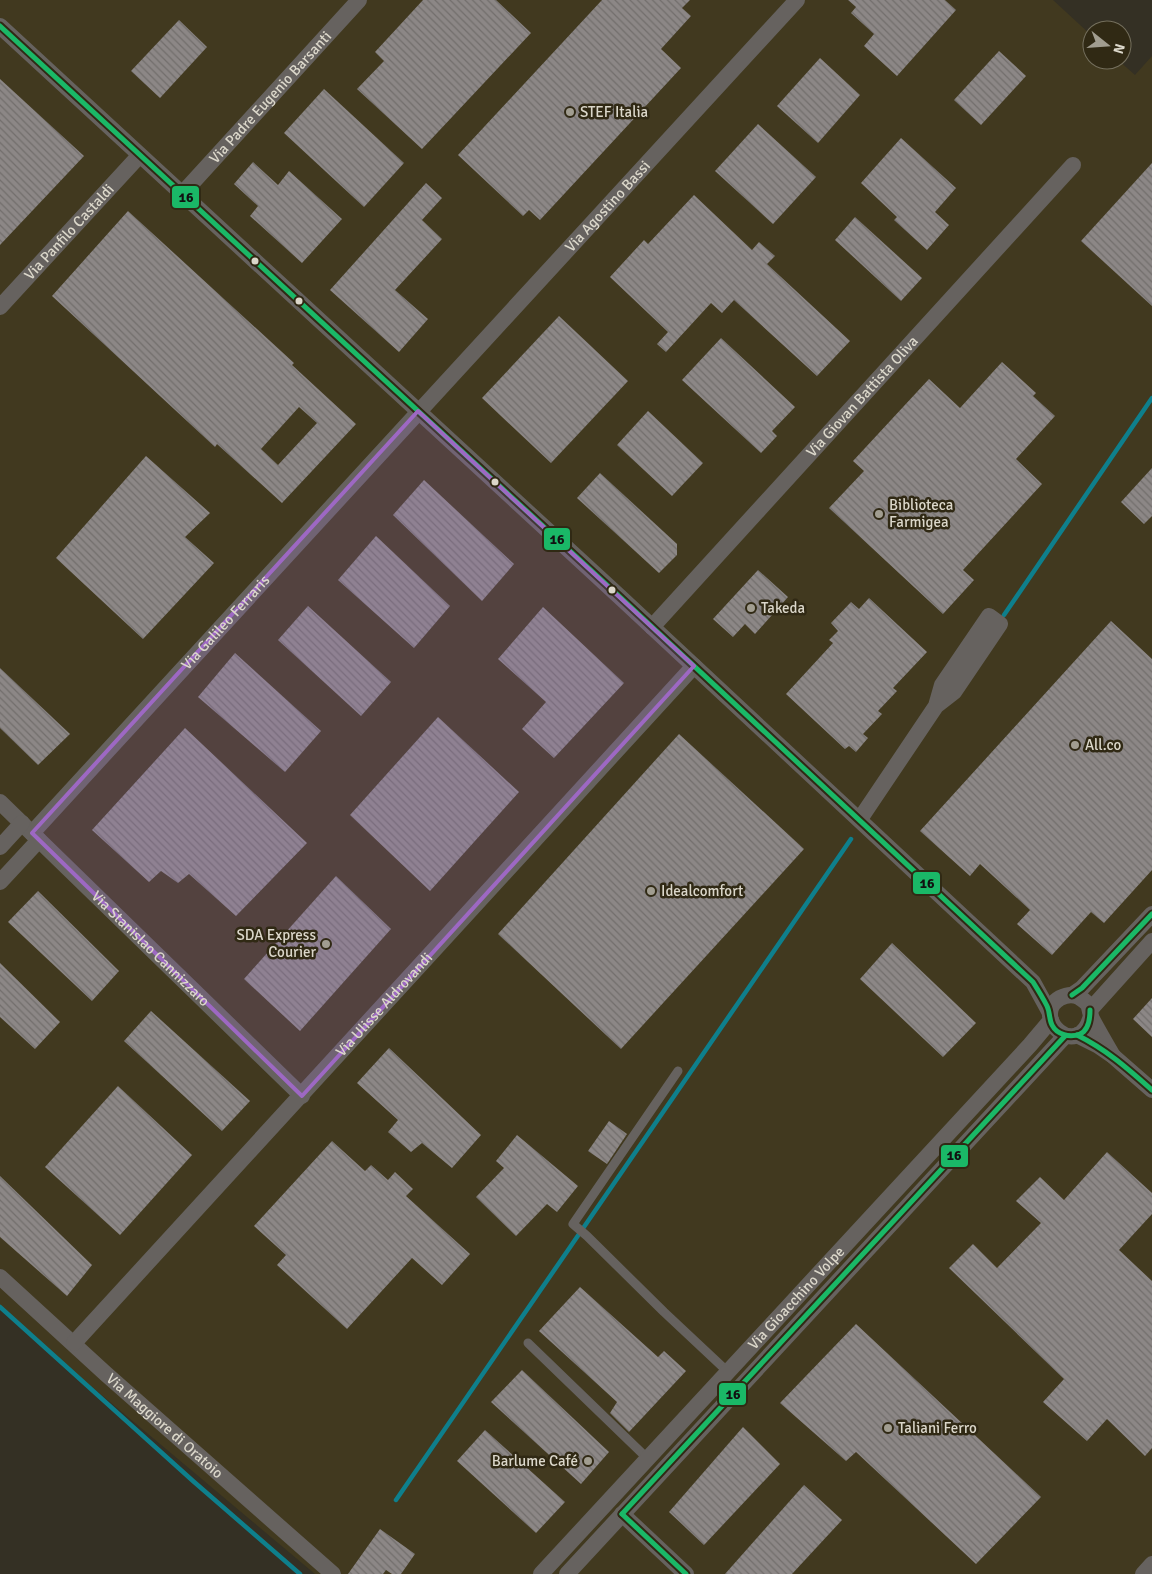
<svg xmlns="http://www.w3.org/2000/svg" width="1152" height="1574" font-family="Signika,sans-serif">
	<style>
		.built { fill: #41391f }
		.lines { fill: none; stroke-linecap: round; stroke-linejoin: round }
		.stream { stroke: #0e7f8c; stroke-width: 4.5 }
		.building { fill: url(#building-back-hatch); fill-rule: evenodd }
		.lane { stroke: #66625f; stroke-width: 9 }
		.street { stroke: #66625f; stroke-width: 16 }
		.bus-1-casing { stroke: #302914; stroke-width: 9 }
		.bus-1 { stroke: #1ab867; stroke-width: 5 }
		.marked { fill: #9d68c3; fill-opacity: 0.2; stroke: #9d68c3; stroke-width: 4; stroke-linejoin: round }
		.poi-dot { fill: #a19d90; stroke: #302914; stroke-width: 2 }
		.bus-dot { fill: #dbd7ca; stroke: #302914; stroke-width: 2 }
		.labels { text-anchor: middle; stroke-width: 5; stroke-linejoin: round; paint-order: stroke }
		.street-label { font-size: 15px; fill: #dbd7ca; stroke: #302914 }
		.poi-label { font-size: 15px; fill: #dbd7ca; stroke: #302914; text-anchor: start }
		.line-badge { stroke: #302914; stroke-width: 2 }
		.pale-badge-label { font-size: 14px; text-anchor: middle; font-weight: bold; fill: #111 }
	</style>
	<defs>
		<pattern id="building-back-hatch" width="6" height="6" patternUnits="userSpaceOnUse" patternTransform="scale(1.25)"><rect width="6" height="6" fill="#8c8786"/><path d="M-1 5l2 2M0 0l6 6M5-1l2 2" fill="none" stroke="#726e6c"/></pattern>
	</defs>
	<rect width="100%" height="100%" fill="#343024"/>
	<path class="built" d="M0,0H1053L1092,36V60H1118L1135,75L1152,56V1574H315L54,1355L0,1307Z"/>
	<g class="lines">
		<g class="stream">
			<path d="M1004,615L1152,398"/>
			<path d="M0,1307L193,1481L300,1574"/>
			<path d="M396,1500L851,839"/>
		</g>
	</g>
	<g class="building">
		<path d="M423,0H496L531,33L422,149L357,89L384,61L375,52Z"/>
		<path d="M602,0H690L682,8L691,16L661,49L681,68L540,220L529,210L523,216L458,155Z"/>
		<path d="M848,0H945L956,10L897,76L864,46L874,34L851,13L856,7Z"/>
		<path d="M179,20L207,47L160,98L131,71Z"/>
		<path d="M999,51L1026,76L981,125L954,100Z"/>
		<path d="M820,58L860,95L818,143L777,106Z"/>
		<path d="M0,79L84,156L0,245Z"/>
		<path d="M324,89L404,163L364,207L284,133Z"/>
		<path d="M758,124L816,177L773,224L715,171Z"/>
		<path d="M901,138L956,188L935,212L949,225L927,250L894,220L897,217L861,183Z"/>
		<path d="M253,162L278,185L289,171L342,219L302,263L250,216L258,206L234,184Z"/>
		<path d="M1152,163V306L1081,241Z"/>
		<path d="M426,183L442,198L422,220L442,239L395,290L428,319L399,352L330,290Z"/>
		<path d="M694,195L752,250L759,242L775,256L767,264L850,341L817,376L734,300L722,313L711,303L666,352L657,344L668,332L610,277L644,240L648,244Z"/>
		<path d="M128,211L294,363L292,365L356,424L282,503L217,444L215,447L52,296ZM299,407L317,423L278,465L261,449Z"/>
		<path d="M855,217L922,278L901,301L835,240Z"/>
		<path d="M559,316L628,381L551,463L482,398Z"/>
		<path d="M721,338L795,407L772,431L777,436L761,453L682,380Z"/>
		<path d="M1002,362L1036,393L1033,396L1055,416L1016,459L1042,484L963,570L974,580L943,614L829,508L864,471L853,461L929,379L960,408Z"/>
		<path d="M648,411L703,463L672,496L617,445Z"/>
		<path d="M146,456L210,513L185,537L214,563L143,639L56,558Z"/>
		<path d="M1152,468V516L1144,524L1121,502Z"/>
		<path d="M600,473L677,544V555L659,573L577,498Z"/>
		<path d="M424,480L514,564L482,601L393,515Z"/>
		<path d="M376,536L450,606L414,648L338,580Z"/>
		<path d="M758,570L788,597L755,634L745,624L733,637L713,619Z"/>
		<path d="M869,598L927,652L893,688L897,691L878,711L882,714L863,734L868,738L856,752L849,746L845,749L786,694L833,643L829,640L838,631L831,623L851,602L859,609Z"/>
		<path d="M308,606L391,682L361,716L278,640Z"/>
		<path d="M543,607L624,683L554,758L522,729L546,702L498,659Z"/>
		<path d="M1111,621L1152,659V870L1104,923L1091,912L1052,955L1017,924L1030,910L980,864L970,876L920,831Z"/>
		<path d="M235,653L321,731L285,772L198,697Z"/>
		<path d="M0,668L70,734L38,765L0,728Z"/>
		<path d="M438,717L519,792L430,891L350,815Z"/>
		<path d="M185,728L307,843L236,916L189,874L178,883L161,871L149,882L92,830Z"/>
		<path d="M679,734L804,849L621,1049L498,934Z"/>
		<path d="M336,876L391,929L300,1031L244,979Z"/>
		<path d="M38,891L119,971L92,1001L8,922Z"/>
		<path d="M892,943L976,1023L943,1057L860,979Z"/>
		<path d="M0,963L60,1022L35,1049L0,1017Z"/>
		<path d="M1152,998V1037L1133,1019Z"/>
		<path d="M151,1011L250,1101L222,1131L124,1041Z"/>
		<path d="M389,1048L481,1135L452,1168L422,1143L411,1152L388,1132L398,1120L357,1083Z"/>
		<path d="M118,1086L192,1155L120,1235L45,1167Z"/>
		<path d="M609,1121L627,1134L607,1164L588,1151Z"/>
		<path d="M517,1135L578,1186L557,1212L547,1204L516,1236L476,1197L504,1168L496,1161Z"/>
		<path d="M332,1141L365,1171L371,1165L388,1180L395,1172L413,1189L406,1196L470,1254L442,1285L412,1258L347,1329L277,1265L286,1255L254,1226Z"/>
		<path d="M1107,1152L1152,1193V1214L1119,1250L1152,1281V1448L1145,1456L1107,1419L1087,1441L1043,1402L1064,1379L949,1268L973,1244L997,1268L1041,1223L1016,1201L1040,1177L1064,1200Z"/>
		<path d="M0,1176L92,1265L67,1296L0,1237Z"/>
		<path d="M580,1287L658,1357L664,1351L686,1371L629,1432L610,1413L617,1402L539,1331Z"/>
		<path d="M856,1324L1041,1497L976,1564L856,1452L846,1461L780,1403Z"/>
		<path d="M522,1370L609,1452L581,1484L491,1402Z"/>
		<path d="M743,1427L780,1464L704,1545L669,1512Z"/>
		<path d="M485,1430L565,1502L536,1533L457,1461Z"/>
		<path d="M804,1485L842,1520L792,1574H725Z"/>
		<path d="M380,1529L415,1554L401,1574H392L386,1570L383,1574H348Z"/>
	</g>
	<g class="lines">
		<g class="lane">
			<path d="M678,1071L573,1224L587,1236L664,1312L728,1372"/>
			<path d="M528,1343L648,1459"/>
		</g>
		<g class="street">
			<path d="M0,26L620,597L1033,982L1050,1013"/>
			<path id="s1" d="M182,194L359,0"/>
			<path id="s2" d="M0,307L139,156"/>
			<path id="s3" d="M652,627L1073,165"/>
			<path id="s4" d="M0,802L302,1096"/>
			<path d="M860,819L936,706L954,692L1000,624L989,616L942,685L936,706"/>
			<path id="s5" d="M32,833L797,0"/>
			<path d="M0,847L22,823"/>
			<path d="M0,882L39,840"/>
			<path d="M1072,995L1082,988L1152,914"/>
			<path d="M1090,1010L1152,941"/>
			<path d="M1091,1016C1078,1063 1029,1016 1060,998C1066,995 1073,994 1079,997C1082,999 1085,1001 1088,1004C1090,1009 1090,1014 1092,1019C1099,1032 1106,1044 1113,1056"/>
			<path d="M1077,1035L1097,1045L1113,1056L1152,1090"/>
			<path id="s6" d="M0,1277L106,1374L333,1574"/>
			<path id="s7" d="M74,1343L694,666"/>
			<path d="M622,1514L686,1574"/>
			<path id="s8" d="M541,1574L1030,1045L1051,1020"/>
			<path d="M567,1574L1065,1036"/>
			<path d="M1143,1574L1152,1564"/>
		</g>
		<defs>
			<g id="bus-1">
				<path d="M0,26L620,597L1033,982C1038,990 1043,998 1047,1006C1050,1012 1049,1019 1052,1025C1057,1035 1070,1038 1080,1034C1089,1030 1090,1019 1090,1010"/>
				<path d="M1072,995L1082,988L1152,914"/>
				<path d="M1077,1035C1107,1050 1127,1068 1152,1090"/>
				<path d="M622,1514L1065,1036"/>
				<path d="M622,1514L686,1574"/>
			</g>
		</defs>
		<use href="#bus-1" class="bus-1-casing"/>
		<use href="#bus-1" class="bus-1"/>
	</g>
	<path class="marked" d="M418,411L694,666L302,1096L32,833Z"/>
	<g class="poi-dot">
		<circle cx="570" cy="112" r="5"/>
		<circle cx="879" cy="514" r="5"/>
		<circle cx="751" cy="608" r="5"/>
		<circle cx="1075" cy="745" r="5"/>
		<circle cx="651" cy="891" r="5"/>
		<circle cx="326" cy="944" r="5"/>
		<circle cx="888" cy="1428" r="5"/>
		<circle cx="588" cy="1461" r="5"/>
	</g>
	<g class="bus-dot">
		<circle cx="255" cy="261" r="4.5"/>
		<circle cx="299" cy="301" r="4.5"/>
		<circle cx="495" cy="482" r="4.5"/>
		<circle cx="612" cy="590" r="4.5"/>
	</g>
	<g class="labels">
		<g class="street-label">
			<text dy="5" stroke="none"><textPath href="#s1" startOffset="131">Via Padre Eugenio Barsanti</textPath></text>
			<text dy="5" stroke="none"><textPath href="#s5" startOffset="851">Via Agostino Bassi</textPath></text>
			<text dy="5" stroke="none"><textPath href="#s2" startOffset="102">Via Panfilo Castaldi</textPath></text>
			<text dy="5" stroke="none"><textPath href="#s3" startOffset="312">Via Giovan Battista Oliva</textPath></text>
			<text dy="5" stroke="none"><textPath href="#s5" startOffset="286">Via Galileo Ferraris</textPath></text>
			<text dy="5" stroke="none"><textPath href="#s4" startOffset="210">Via Stanislao Cannizzaro</textPath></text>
			<text dy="5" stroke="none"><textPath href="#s7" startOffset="459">Via Ulisse Aldrovandi</textPath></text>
			<text dy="5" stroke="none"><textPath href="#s8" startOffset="376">Via Gioacchino Volpe</textPath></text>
			<text dy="5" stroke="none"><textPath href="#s6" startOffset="222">Via Maggiore di Oratoio</textPath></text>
		</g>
		<g class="poi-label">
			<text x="580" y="117">STEF Italia</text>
			<text x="889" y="510">Biblioteca<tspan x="889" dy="17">Farmigea</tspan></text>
			<text x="761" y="613">Takeda</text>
			<text x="1085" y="750">All.co</text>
			<text x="661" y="896">Idealcomfort</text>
			<text x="316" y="940" text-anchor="end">SDA Express<tspan x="316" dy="17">Courier</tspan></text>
			<text x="898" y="1433">Taliani Ferro</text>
			<text x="578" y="1466" text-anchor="end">Barlume Café</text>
		</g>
	</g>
	<g class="line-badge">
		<rect x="171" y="185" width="29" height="24" rx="5" fill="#1ab867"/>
		<rect x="543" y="527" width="28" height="24" rx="5" fill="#1ab867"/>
		<rect x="912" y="871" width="29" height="24" rx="5" fill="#1ab867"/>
		<rect x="940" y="1144" width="29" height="24" rx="5" fill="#1ab867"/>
		<rect x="718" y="1382" width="29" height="24" rx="5" fill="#1ab867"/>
	</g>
	<g class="pale-badge-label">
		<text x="186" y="202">16</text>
		<text x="557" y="544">16</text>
		<text x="927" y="888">16</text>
		<text x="954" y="1160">16</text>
		<text x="733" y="1399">16</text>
	</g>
	<g transform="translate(1107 45) rotate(107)"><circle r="24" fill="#302914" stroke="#746f5d"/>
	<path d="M0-4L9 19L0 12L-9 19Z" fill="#a19d90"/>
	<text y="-8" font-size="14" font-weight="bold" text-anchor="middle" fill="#dbd7ca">N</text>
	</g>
</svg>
